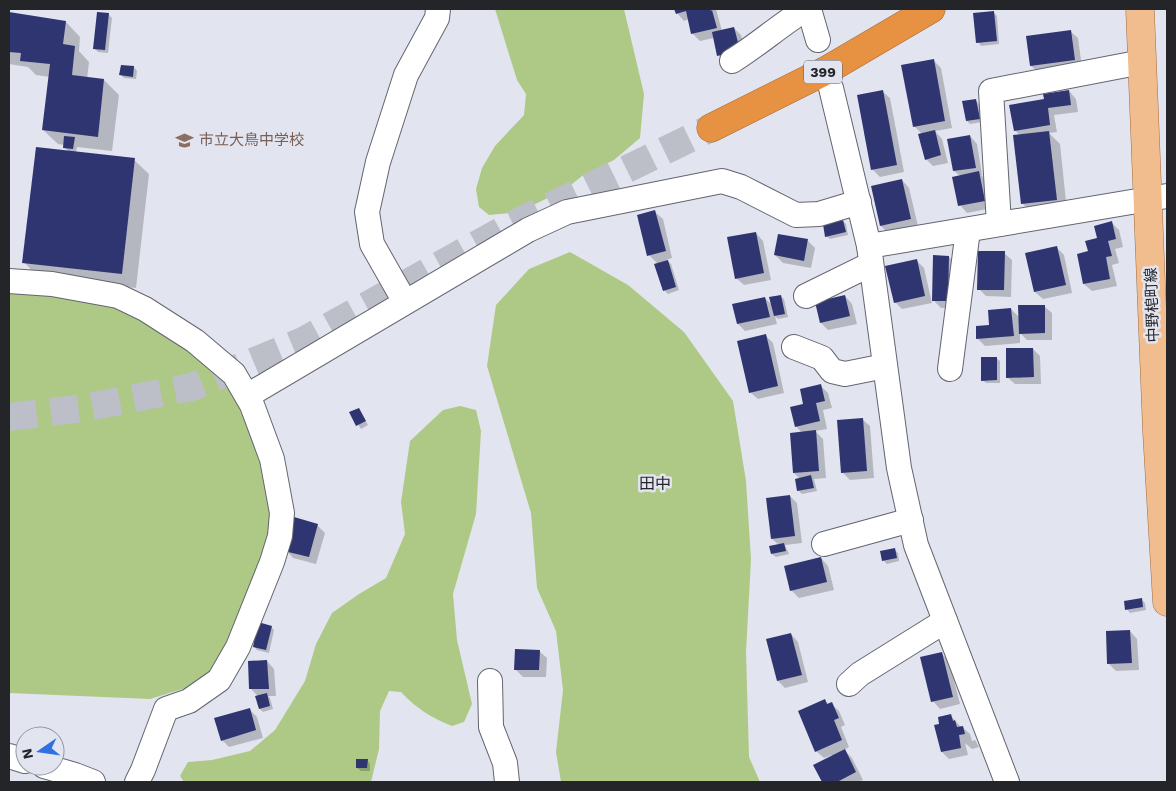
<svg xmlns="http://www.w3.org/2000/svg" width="1176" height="791" font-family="'Work Sans','Noto Sans JP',sans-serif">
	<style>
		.green { fill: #aec985 }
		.shadow { fill: #0003 }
		.building { fill: #2e3570 }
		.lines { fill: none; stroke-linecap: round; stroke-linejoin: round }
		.highway-tunnel { stroke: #bcbfc8; stroke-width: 28; stroke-dasharray: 28 14; stroke-linecap: butt }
		.minor-casing { stroke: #63656f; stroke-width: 26 }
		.major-casing { stroke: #a36b3a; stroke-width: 29 }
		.highway-casing { stroke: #a36b3a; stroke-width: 29 }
		.minor { stroke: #fff; stroke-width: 24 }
		.major { stroke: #f1bd8e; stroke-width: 28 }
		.highway { stroke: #e79143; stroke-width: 28 }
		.labels { text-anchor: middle; stroke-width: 5; stroke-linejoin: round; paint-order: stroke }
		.shield { fill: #e2e5f0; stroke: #5d5f65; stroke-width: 1 }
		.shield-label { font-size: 14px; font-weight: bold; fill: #242529 }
		.education-label { font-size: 15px; fill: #785e54; stroke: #e2e5f0; text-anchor: start }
		.street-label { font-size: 15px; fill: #242529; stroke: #e2e5f0 }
		.neighbourhood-label { font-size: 16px; fill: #242529; stroke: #e2e5f0 }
	</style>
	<rect width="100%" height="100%" fill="#e2e5f0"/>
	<g class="green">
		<path d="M495,9H624L644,94L640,138L614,160L582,176L566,189L519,212L489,215L479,207L476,189L482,168L495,146L524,115L526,94L517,80Z"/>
		<path d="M570,252L628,285L684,332L733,401L746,481L751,559L746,652L749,757L760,782H561L556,752L563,690L556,631L537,588L531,513L487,366L496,305L529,269Z"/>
		<path d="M19,291H54L146,315L241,394L276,507L271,541L240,631L202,683L150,699L9,693V294Z"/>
		<path d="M460,406L476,410L481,431L476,514L453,594L457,640L472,704L464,722L452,726C430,717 417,709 401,692L389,691L380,711L379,749L371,782H184L180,776L188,762L212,760L250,751L275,730L305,681L316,644L332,613L359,594L386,578L405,534L401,502L410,441L443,410Z"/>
	</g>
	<g class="shadow">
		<path d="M676,9H716L722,31L734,28L741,35L747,58L726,62L718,55L714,38L700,41L692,33L689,19L684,21L677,13Z"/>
		<path d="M993,12L997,16L999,44L981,46L978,42Z"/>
		<path d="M9,14L66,22L80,37L79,51L89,62L87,79L104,80L119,95L112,151L77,147L76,153L134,160L149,174L136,288L38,277L24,262L69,152L64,147V145L58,144L43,130L50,77L36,75L28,67L9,64Z"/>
		<path d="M108,14L112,18L108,53L98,52L94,48Z"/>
		<path d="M1070,31L1078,38L1082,68L1039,73L1031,66Z"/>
		<path d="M933,60L941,68L952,128L935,131L942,139L948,163L933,166L926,159L922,134L914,126Z"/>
		<path d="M134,67L137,71L136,79L124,78L121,75Z"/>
		<path d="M882,91L890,98L904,172L880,177L872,169Z"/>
		<path d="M1069,91L1076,99L1078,112L1054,115L1057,132L1049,133L1060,144L1067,211L1033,214L1022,203L1020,136L1015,130L1045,100Z"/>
		<path d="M975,100L979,104L982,122L970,124L967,121Z"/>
		<path d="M970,136L977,144L982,175H981L986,180L992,208L967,213L960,205V176L954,171Z"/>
		<path d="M902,180L909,188L918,226L888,233L881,226Z"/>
		<path d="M655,212L663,219L672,258L666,260L671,264L679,290L668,294L664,290L658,264L649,255Z"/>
		<path d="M843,221L846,224L848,235L830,239L826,236Z"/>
		<path d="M1111,222L1119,230L1123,247L1115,249L1119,263L1112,265L1117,286L1092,291L1084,284L1089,252Z"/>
		<path d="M756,233L763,241L771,280L744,285L736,278Z"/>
		<path d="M808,241L815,248L811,268L783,263L775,255Z"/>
		<path d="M1056,247L1064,255L1072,293L1043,299L1035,292L1027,254Z"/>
		<path d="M1004,253L1012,260L1011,297L986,296L979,289Z"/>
		<path d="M949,257L956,264L955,308H941L933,300Z"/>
		<path d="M916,260L924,268L932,303L902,309L895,302Z"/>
		<path d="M780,296L784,299L788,317L778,319L775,316L777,324L745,331L738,324L765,298L772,305Z"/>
		<path d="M845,296L852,304L857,324L828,330L821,323Z"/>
		<path d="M1044,306L1052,313V340H1027L1020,333V343L985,346L978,339L1011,309L1020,318Z"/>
		<path d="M765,335L773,343L784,393L758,399L750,392Z"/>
		<path d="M1033,349L1040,356L1041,384H1015L1007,377Z"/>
		<path d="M996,358L1000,361V383H986L982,380Z"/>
		<path d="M821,386L828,393L832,408L823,410L827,429L815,431L823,439L826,478L814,479L817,491L802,494L799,491L796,480L800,479L794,473L802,433L796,426L805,405Z"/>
		<path d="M359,409L368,425L361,429L351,413Z"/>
		<path d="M862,419L870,426L874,478L850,480L842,472Z"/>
		<path d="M790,496L797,503L802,543L785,545L789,554L776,557L772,554L779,545L772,539Z"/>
		<path d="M317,525L325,533L316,564L293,558L286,550Z"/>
		<path d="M894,549L898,553L899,561L887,564L883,560Z"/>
		<path d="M821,558L828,566L834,590L799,598L791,590Z"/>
		<path d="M1141,599L1145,603L1146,610L1130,613L1127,609Z"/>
		<path d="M271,627L274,630L269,653L257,650L254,646Z"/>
		<path d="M1130,631L1137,639L1139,670L1116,671L1108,663Z"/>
		<path d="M791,634L798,642L808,682L785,688L778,681Z"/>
		<path d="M539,651L547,658L546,677H523L515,669Z"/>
		<path d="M941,653L949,661L960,704L940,709L933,701Z"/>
		<path d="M267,661L274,669L276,696H268L270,698L273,709L263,712L260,709L259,697L251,689Z"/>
		<path d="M825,701L829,705L831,704L839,711L845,725L841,727L849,747L844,750L852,758L863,780L858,782H823L815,766L833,757L832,755L824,758L816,751Z"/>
		<path d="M250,710L257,717L263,738L229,747L222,740Z"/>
		<path d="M951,716L961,727H962L970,734L972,741L975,740L979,747L972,749L965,743L968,755L949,759L942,752L941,725Z"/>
		<path d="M367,760L370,764V771H361L357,768Z"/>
	</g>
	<g class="building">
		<path d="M674,9H710L711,11L712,10L717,28L691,34L686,11L676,14Z"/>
		<path d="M994,11L997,41L976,43L973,13Z"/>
		<path d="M9,12L66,21L63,44L75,46L72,75L104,79L98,137L42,130L50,64L20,61L21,53L9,52Z"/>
		<path d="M97,12L109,13L105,50L93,49Z"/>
		<path d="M734,27L740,50L717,56L712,32Z"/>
		<path d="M1071,30L1075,60L1030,66L1026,36Z"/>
		<path d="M934,59L945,121L913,127L901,65Z"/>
		<path d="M121,65L134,66L133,77L119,75Z"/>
		<path d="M883,90L897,165L871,170L857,95Z"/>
		<path d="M1069,90L1071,105L1048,108L1050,125L1014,131L1009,105L1044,99L1043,94Z"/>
		<path d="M976,99L980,119L966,121L962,101Z"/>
		<path d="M935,130L941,155L925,160L918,134Z"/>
		<path d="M1049,131L1057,200L1021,204L1013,135Z"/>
		<path d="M970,135L976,168L953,171L947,139Z"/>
		<path d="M64,136L75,137L73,149L63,148Z"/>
		<path d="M36,147L135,158L122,274L22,263Z"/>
		<path d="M979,171L985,201L958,206L952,177Z"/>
		<path d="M902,179L911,219L880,226L871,186Z"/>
		<path d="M655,210L666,251L647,256L637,215Z"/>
		<path d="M843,220L846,232L825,237L823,224Z"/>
		<path d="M1112,221L1116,239L1108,241L1112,256L1106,257L1110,279L1083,284L1077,254L1088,251L1085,241L1097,238L1094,226Z"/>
		<path d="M756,232L764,273L735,279L727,237Z"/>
		<path d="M778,234L808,239L804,261L774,255Z"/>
		<path d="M1057,246L1066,285L1034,292L1025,253Z"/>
		<path d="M978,251H1005L1004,290H977Z"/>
		<path d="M933,255L949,256L948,301H932Z"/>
		<path d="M917,259L925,296L894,303L885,266Z"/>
		<path d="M668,260L676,287L663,291L654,264Z"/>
		<path d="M781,295L785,314L774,316L769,297Z"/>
		<path d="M845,295L850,316L820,323L815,302Z"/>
		<path d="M765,297L770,317L737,324L732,304Z"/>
		<path d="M1018,305H1045V333L1019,334Z"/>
		<path d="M1011,308L1014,336L976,339V326L989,325L988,310Z"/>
		<path d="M766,334L778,386L749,393L737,341Z"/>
		<path d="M1006,348H1033L1034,377L1006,378Z"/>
		<path d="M981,357H997V380L981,381Z"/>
		<path d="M821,384L825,401L816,403L820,421L795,427L790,407L803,404L800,389Z"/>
		<path d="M359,408L366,421L356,426L349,412Z"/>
		<path d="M863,418L867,471L841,473L837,420Z"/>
		<path d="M816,430L819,471L793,473L790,433Z"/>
		<path d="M811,475L814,488L797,491L795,479Z"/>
		<path d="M790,495L795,536L771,539L766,498Z"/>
		<path d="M294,517L318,524L309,557L284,551Z"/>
		<path d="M784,543L786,551L771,554L769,546Z"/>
		<path d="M895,548L897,558L882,561L880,551Z"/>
		<path d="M821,557L827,582L790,591L784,566Z"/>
		<path d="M1142,598L1143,607L1125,610L1124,601Z"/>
		<path d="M258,622L272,626L266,650L253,647Z"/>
		<path d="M1130,630L1132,663L1107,664L1106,631Z"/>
		<path d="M791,633L802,675L777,681L766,639Z"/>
		<path d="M515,649L540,650L539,670H514Z"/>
		<path d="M942,652L953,697L931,702L920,657Z"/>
		<path d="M267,660L269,689H249L248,661Z"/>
		<path d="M267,693L270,706L259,709L255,696Z"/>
		<path d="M825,699L827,704L832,702L839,718L834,720L842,740L815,752L798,711Z"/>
		<path d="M250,708L256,730L221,741L214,718Z"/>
		<path d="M951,714L953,721L955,720L957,727L963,726L965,734L959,735L961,748L941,752L934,725L939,724L938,717Z"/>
		<path d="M845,749L856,772L837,782H822L813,765Z"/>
		<path d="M356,759H368L367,768H356Z"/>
	</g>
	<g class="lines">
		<path class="highway-tunnel" d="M9,417L83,408L192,387L303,341L512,225L711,128"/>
		<defs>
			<g id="minor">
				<path d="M809,9L818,40"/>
				<path d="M732,61C758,45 780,25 806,9"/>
				<path d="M831,88L869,246L899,468L916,545L1007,782"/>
				<path d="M999,224L991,91L1142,62"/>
				<path d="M869,246L1167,196"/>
				<path d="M9,281L52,284L118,296L145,309L195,341L234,374L252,405L272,459L282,513L280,536L272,562L238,647L219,680L189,701L166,709L143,770L137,782"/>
				<path d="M806,296L871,264"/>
				<path d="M405,302L372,244L367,212L378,162L406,75L437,18L438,9"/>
				<path d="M794,347L822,358L832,371L845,374L885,366"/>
				<path d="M950,369L968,230"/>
				<path d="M247,396L528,230L567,212L722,181L741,187L796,215L819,214L859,202"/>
				<path d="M824,544L911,520"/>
				<path d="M490,681L491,727L505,763L507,782"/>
				<path d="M849,684L860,674L945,621"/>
				<path d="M9,756L25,761"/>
				<path d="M44,766L75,775L93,782"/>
			</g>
			<path id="major" d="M1140,9L1157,432L1167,602"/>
			<path id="highway" d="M711,128L827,70L931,9"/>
		</defs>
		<use href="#minor" class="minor-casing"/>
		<use href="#major" class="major-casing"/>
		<use href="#highway" class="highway-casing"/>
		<use href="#minor" class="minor"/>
		<use href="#major" class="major"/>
		<use href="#highway" class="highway"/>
	</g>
	<defs>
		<symbol id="school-bare" viewBox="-9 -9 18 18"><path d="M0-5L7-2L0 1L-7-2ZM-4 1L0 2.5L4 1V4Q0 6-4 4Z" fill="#8d6e63" stroke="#e2e5f0" stroke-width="2.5" paint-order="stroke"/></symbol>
	</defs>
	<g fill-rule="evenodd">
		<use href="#school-bare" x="172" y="128" width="25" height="25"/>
	</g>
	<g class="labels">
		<rect class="shield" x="804" y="60.5" width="38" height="23" rx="4"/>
		<g class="shield-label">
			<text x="823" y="77">399</text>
		</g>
		<g class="education-label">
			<text x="199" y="145">市立大鳥中学校</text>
		</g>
		<g class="street-label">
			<text transform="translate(1152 305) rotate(-92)" y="5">中野梍町線</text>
		</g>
		<g class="neighbourhood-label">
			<text x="655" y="489">田中</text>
		</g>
	</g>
	<rect width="1176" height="791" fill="none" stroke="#242529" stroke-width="20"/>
	<g transform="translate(40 751) rotate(257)"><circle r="24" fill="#e2e5f0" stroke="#9698a0"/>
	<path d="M0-4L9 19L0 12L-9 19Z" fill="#3171df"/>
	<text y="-8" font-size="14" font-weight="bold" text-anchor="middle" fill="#242529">N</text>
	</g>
</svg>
